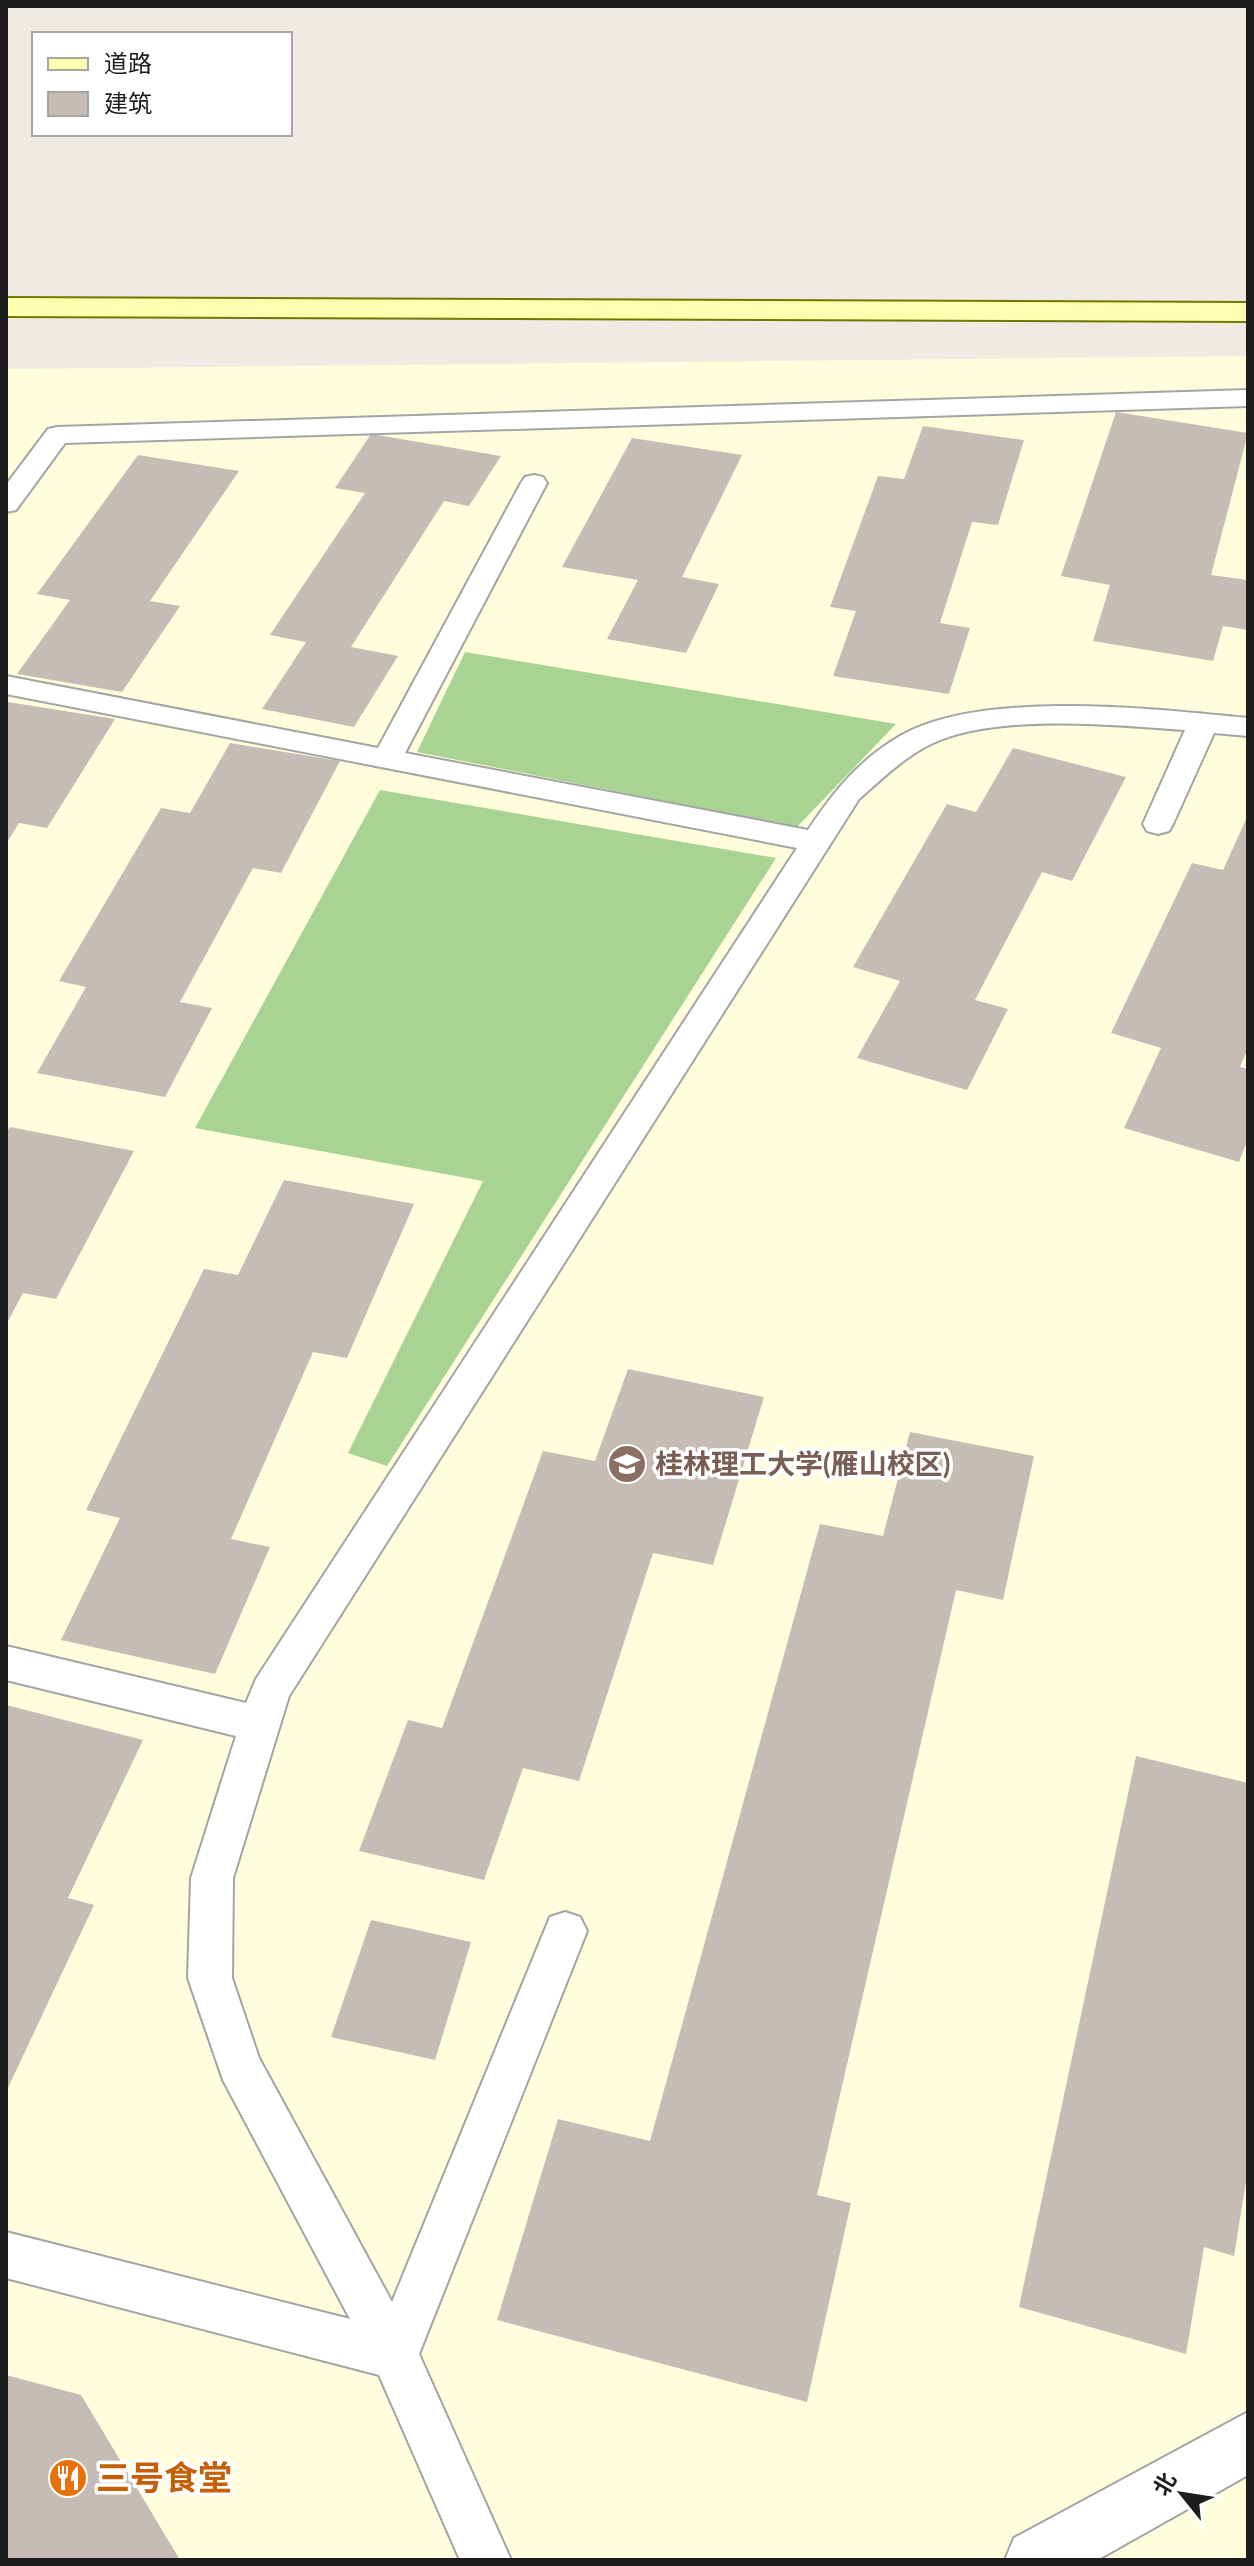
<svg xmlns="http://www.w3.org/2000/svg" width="1254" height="2566" font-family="Lato,'Noto Sans SC',sans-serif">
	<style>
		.education { fill: #fffddb }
		.forest { fill: #a8d392 }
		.building { fill: #c7bcb5 }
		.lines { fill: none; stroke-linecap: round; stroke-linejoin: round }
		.service-casing { stroke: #a4a4a4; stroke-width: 4 }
		.minor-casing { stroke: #a4a4a4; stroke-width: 4 }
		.secondary-casing { stroke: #717800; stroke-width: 4 }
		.service { fill: #fff; fill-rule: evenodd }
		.minor { fill: #fff; fill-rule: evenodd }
		.secondary { fill: #ffffb0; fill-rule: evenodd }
		.labels { text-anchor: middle; stroke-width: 7; stroke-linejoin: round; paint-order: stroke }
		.education-label { font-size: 28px; font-weight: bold; fill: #785e54; stroke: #fff; text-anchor: start }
		.near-food-label { font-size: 34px; font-weight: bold; fill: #c56008; stroke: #fff; text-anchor: start }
	</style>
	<rect width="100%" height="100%" fill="#efeae2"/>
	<path class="education" d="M1248,356V2560H6V369Z"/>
	<g class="forest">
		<path d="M465,652L896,724L797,827L417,752Z"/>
		<path d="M380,790L776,858L387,1466L348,1453L483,1181L195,1128Z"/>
	</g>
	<g class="building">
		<path d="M1116,412L1248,433L1211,575L1248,580V630L1223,626L1213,661L1093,641L1110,585L1061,576Z"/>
		<path d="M923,426L1024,440L998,525L972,522L940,623L970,628L949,694L833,676L856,611L830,607L878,476L904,479Z"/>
		<path d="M371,434L501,456L469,506L444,501L351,647L398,656L354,727L262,709L306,642L270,635L365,493L335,488Z"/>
		<path d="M632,438L742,455L682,577L719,584L686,653L607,639L638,580L562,567Z"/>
		<path d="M138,455L239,471L150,601L180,606L122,692L17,674L70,600L37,594Z"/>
		<path d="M8,702L115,719L47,828L19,823L6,844Z"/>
		<path d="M230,743L340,761L281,873L253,868L180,1002L212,1008L165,1097L37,1073L86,987L59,981L161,808L190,813Z"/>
		<path d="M1013,748L1126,777L1072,881L1042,872L975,1000L1008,1009L967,1090L857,1058L900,981L853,967L947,804L976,812Z"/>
		<path d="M1248,815V1048L1240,1067L1248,1069V1139L1239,1162L1124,1128L1161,1048L1111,1033L1192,863L1223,870Z"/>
		<path d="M10,1127L134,1151L56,1299L23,1293L6,1325V1134Z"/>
		<path d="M284,1180L414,1204L347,1358L313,1352L231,1539L270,1547L215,1674L61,1640L120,1518L86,1510L204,1269L238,1275Z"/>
		<path d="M628,1369L764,1397L713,1565L653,1553L579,1781L523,1768L484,1880L359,1851L408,1720L442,1728L543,1451L595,1461Z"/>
		<path d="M910,1432L1034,1456L1003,1600L956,1590L817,2195L851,2203L807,2402L497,2320L558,2119L650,2141L820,1524L883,1536Z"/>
		<path d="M6,1705L143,1740L68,1898L94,1905L6,2092Z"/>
		<path d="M1136,1756L1248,1783V2169L1234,2256L1204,2247L1186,2354L1019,2307Z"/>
		<path d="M371,1920L471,1942L435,2060L331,2037Z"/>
		<path d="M6,2375L81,2395L180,2560H6Z"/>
	</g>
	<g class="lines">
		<defs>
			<g id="service">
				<path d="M1248,390V406L65,443L16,510L6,512V485L48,429L57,427Z"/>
				<path d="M534,475L543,477L547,483L405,753L808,830C834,791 859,760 900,736C981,689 1156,709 1248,718V736L1214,733L1173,824L1169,831L1158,834L1147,831L1143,824L1185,730C1114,725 996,713 931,744C904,757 882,779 859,799L289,1696L233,1878L232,1978L259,2058L392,2302L550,1917L565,1912L580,1917L587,1931L419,2354L511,2560H460L379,2375L6,2278V2232L350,2319L223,2080L188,1978L191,1878L236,1736L6,1680V1646L246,1703L256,1679L797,848L6,694V676L378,748L521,483L525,477Z"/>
			</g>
			<path id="minor" d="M1248,2412V2475L1097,2560H1005L1014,2538Z"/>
			<path id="secondary" d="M6,298L1248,303V321L6,316Z"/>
		</defs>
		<use href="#service" class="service-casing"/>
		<use href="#minor" class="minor-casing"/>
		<use href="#secondary" class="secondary-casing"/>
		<use href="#service" class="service"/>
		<use href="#minor" class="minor"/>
		<use href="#secondary" class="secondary"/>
	</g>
	<defs>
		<symbol id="university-disc" viewBox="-11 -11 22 22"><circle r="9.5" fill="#8d6e63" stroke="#fff"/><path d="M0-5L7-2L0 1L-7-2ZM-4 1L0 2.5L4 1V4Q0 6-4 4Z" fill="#fff"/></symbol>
		<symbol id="restaurant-disc" viewBox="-11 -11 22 22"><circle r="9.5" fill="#e8710a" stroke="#fff"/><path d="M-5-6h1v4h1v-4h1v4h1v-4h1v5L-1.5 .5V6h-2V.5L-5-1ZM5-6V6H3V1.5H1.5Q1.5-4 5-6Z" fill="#fff"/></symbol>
	</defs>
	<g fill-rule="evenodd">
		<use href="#university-disc" x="605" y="1442" width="44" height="44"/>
		<use href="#restaurant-disc" x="46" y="2456" width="44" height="44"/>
	</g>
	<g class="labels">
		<g class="education-label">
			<text x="655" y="1474">桂林理工大学(雁山校区)</text>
		</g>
		<g class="near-food-label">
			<text x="96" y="2490">三号食堂</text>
		</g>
	</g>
	<rect width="1254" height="2566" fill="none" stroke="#1d1d1d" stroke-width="16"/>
	<rect x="32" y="32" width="260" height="104" fill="#ffffff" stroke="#a5a5a5" stroke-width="2"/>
	<rect x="48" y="58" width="40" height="12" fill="#ffffb0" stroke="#a5a5a5" stroke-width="2"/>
	<text x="104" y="72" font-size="24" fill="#1d1d1d">道路</text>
	<rect x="48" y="92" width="40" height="24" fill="#c7bcb5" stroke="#a5a5a5" stroke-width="2"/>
	<text x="104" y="112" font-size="24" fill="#1d1d1d">建筑</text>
	<g transform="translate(1182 2494) rotate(300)" stroke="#ffffff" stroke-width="6" paint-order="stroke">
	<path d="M0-6L14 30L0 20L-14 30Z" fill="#1d1d1d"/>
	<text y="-12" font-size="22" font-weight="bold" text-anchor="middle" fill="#1d1d1d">北</text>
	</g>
</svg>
